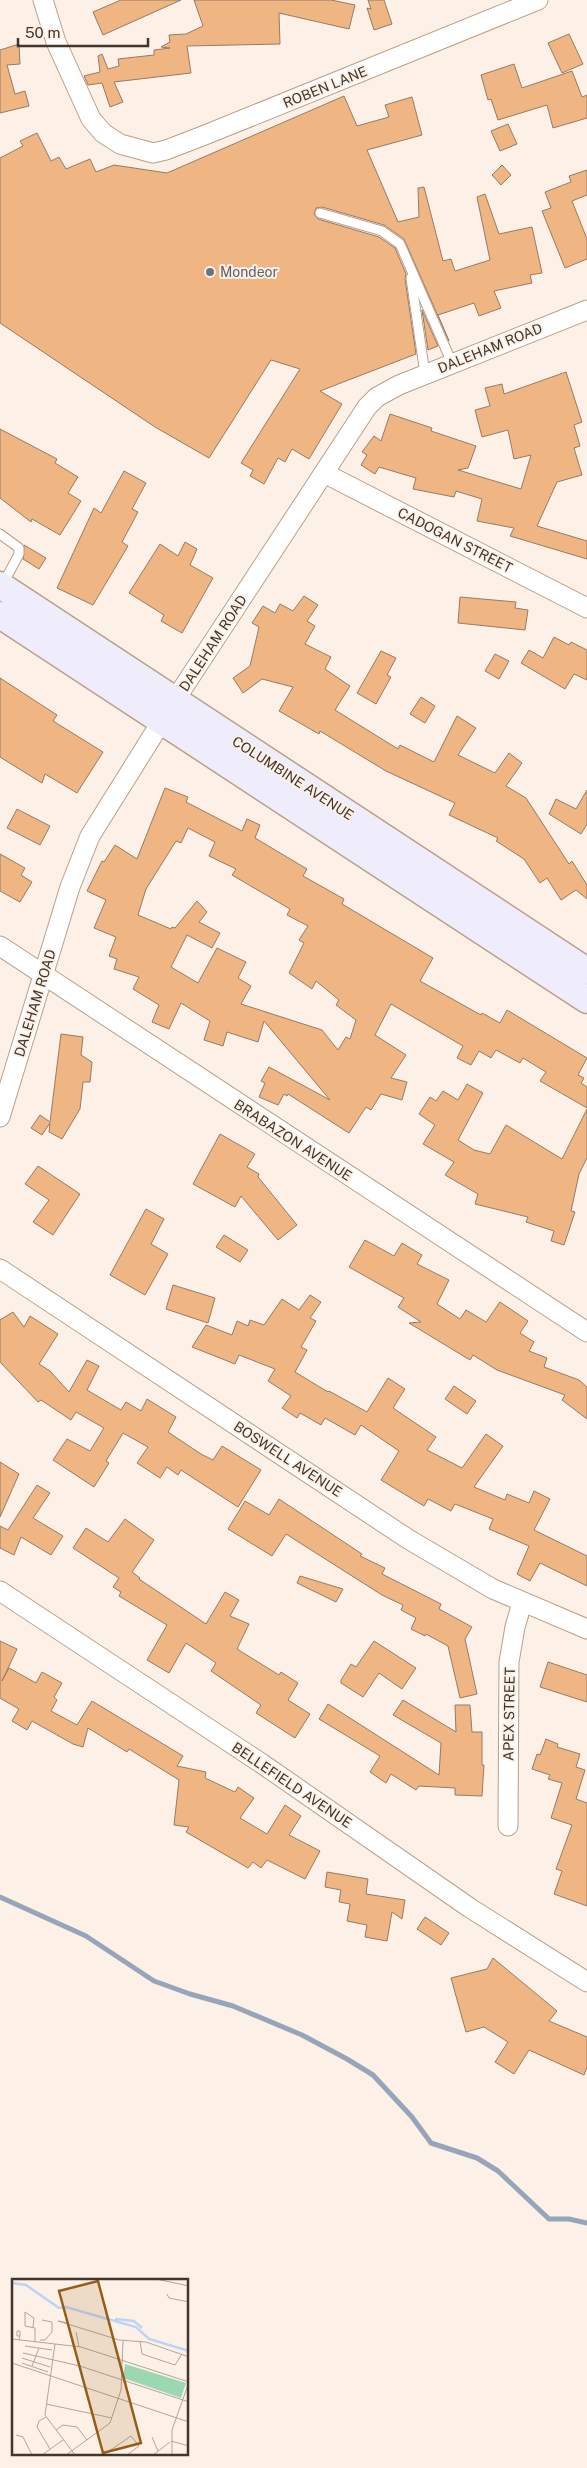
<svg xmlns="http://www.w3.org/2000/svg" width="587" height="2468" font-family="'Public Sans',sans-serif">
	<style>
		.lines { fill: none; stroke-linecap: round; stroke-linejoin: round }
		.stream { stroke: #96a5ba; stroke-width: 5 }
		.building { fill: #efb582; stroke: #967b64; fill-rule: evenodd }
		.lane-casing { stroke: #ba9f86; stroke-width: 11 }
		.street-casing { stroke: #ba9f86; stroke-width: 21 }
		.secondary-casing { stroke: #ba9f86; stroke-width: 29 }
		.lane { stroke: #fff; stroke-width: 9 }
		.street { stroke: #fff; stroke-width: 19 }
		.secondary { stroke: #efecfb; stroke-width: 26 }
		.worship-dot { fill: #6b7280; stroke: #fdf1e7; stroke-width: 2 }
		.labels { text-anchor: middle; stroke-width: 4; stroke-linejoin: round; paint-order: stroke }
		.street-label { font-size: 14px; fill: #41362b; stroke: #fdf1e7 }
		.worship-label { font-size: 14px; fill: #5b616d; stroke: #fdf1e7; text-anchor: start }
		.inset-river { fill: none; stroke: #bbd4f8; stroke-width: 2.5 }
		.inset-road { fill: none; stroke: #b2a69c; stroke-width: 1 }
		.view { fill: #965d19; fill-opacity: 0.15; stroke: #965d19; stroke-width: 2.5 }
		.inset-edge { fill: none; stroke: #41362b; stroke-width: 2.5 }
	</style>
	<rect width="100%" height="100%" fill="#fdf1e7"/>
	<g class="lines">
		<path class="stream" d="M0,1897L86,1936L154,1981L190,1994L233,2006L302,2035L347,2059L373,2075L412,2117L431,2143L477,2158L498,2171L549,2219H569L587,2223"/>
	</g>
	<g class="building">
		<path d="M121,0H181L103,35L93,12Z"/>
		<path d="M194,0H331L355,5L349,29L279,13L280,44L187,46L191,73L114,82L123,102L110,107L102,83L88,85L84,76L100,72L98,56L102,54L108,69L119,66L118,59L154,55V50L170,48L161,47L170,42L169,35L186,34L203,26Z"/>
		<path d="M368,0H384L392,24L374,30L367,8L371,9Z"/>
		<path d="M569,34L583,64L562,73L548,43Z"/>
		<path d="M19,44L20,64L7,65L15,94L25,91L29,106L0,113V50Z"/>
		<path d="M514,64L522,88L572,71L582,97L587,95V118L553,128L547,105L498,120L491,99L488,100L481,75Z"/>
		<path d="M344,96L357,126L389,117L385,105L412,97L422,135L367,150L398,222L419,217L418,188L424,187L443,261L451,259L455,271L490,260L477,197L485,194L499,234L532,227L542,273L530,275L532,283L494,291L501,308L479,316L474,303L438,315L449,341L404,239L384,225L322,207L316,208L314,214L318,219L379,237L395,248L406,274L405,279L416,354L320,391L342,404L309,459L292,449L285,462L278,458L264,484L250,476L253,470L241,463L300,369L271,360L209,458L155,427L0,323V158L23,146L20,141L37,133L51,161L59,157L66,169L90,159L96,172L114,165L167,173Z"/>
		<path d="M508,124L517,144L500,151L491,131Z"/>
		<path d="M502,165L511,175L501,185L492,175Z"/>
		<path d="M587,170V195L572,201L587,239V259L565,268L542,211L551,208L545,192L571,182L569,176Z"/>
		<path d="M422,310L438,346L428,350Z"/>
		<path d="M566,372L582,422L574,425L580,446L574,448L582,475L557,482L537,526L587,541V559L510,536L514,528L477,521L482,499L456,491L454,497L413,489L416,478L379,467L375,474L361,465L367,455L362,452L374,436L381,441L390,414L432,428L431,431L476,446L468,468L458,470L521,489L531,455L514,459L508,430L482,437L475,410L490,406L485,388L502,384L504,394Z"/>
		<path d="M0,429L57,459L55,463L78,477L68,493L81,501L60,535L32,519L31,522L0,498Z"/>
		<path d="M124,471L146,483L132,509L138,512L122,542L128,546L93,605L57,588L94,508L101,513Z"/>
		<path d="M185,542L197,549L190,565L213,578L182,633L161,621L164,615L129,593L160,544L178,556Z"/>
		<path d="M24,545L46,558L39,569L23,559Z"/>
		<path d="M304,596L318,605L307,621L315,626L305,644L331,657L325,669L350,686L335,710L398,749L400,745L434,762L457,716L476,728L458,755L495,773L509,753L522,763L506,786L526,798L569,864L572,861L587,885V899L576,890L561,900L547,878L540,883L524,859L496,841L498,838L449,815L455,803L386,771L320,731L319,734L279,711L293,687L262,679L243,693L233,678L250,666L259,627L252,623L263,606L275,613L280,604L293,611Z"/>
		<path d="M460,597L516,602L515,608L528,610L525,630L458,623Z"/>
		<path d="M554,637L569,645L571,642L587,650V680L574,674L565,689L521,663L529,650L543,658Z"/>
		<path d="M381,651L396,658L387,675L391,677L376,704L357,693Z"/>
		<path d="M495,654L509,661L499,679L485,671Z"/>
		<path d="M0,678L57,715L53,721L103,752L77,793L45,774L42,783L0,757Z"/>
		<path d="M421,697L435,706L425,723L410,714Z"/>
		<path d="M165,788L188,797L186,802L242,831L247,819L260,825L255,838L307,869L303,876L344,899L342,904L433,958L420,981L481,1015L482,1013L500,1023L507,1010L587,1058L578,1075L584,1078L581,1083L587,1087V1108L540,1081L546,1072L523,1058L520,1063L496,1050L491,1058L479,1051L471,1065L457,1058L463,1046L391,1004L375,1035L406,1055L391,1078L407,1082L402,1100L381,1094L371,1110L366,1107L349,1133L288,1094L287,1096L284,1094L278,1105L259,1097L265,1083L261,1081L269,1067L330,1100L264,1021L258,1042L227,1032L223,1046L204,1040L210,1021L181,1003L169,1029L152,1022L159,1005L133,989L139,977L114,969L117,959L109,956L116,937L94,928L106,900L87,891L102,861L104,862L115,845L137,859ZM188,828L215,842L209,856L236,869L232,875L290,909L287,915L308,926L299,940L304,943L289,973L312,989L316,981L339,1000L336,1005L356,1020L350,1039L346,1037L338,1050L322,1030L241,1004L251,986L238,978L246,962L217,948L198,983L171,967L187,935L212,948L220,933L199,922L207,912L197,901L175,928L172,927L171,929L138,915L146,889L176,841L181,843Z"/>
		<path d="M587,790V824L581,834L549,814L556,799L576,809Z"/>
		<path d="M17,809L50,826L40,845L7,828Z"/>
		<path d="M0,854L25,868L21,875L32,882L20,902L0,891Z"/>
		<path d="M61,1034L83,1037L81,1055L92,1062L90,1082H83L80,1109L62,1139L49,1132L50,1123L42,1135L31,1128L40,1115L50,1122Z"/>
		<path d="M467,1084L483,1093L458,1140L474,1150L490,1154L506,1125L562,1159L587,1109V1158L579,1174L571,1211L575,1212L564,1245L551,1241L554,1231L526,1222L528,1217L475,1204L478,1194L445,1175L454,1162L423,1144L435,1125L419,1114L430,1097L436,1101L443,1091L458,1100Z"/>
		<path d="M220,1134L255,1154L247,1167L259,1174L258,1177L297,1225L278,1240L241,1196L235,1207L193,1184Z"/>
		<path d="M38,1166L80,1194L53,1235L33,1222L49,1200L25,1184Z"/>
		<path d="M146,1209L164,1219L151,1244L168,1254L145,1295L110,1275Z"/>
		<path d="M224,1235L248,1250L240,1262L216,1247Z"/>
		<path d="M365,1240L394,1256L402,1243L422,1255L417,1264L449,1280L437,1304L460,1319L466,1310L486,1322L500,1302L528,1321L520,1333L534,1342L529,1351L547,1358L544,1367L579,1380L587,1387V1419L562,1400L565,1395L497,1370L473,1355L470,1360L409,1323L421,1322L398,1307L404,1298L349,1267Z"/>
		<path d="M173,1285L215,1298L208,1323L166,1309Z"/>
		<path d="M310,1295L321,1302L310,1318L316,1321L301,1347L307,1350L295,1372L328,1392L329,1391L367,1412L388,1378L405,1389L393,1408L436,1437L427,1450L462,1468L486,1434L503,1446L474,1487L505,1500L507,1494L529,1503L534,1491L550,1499L534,1530L587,1556V1586L540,1563L530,1581L517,1574L529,1546L489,1529L493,1519L455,1504L451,1511L428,1499L424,1506L381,1480L399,1451L361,1425L355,1435L325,1418L321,1425L300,1413L297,1418L282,1408L291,1396L268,1381L275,1369L239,1355L235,1364L192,1347L206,1325L232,1335L237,1321L248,1326L250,1320L264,1325L282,1299L299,1310Z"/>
		<path d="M13,1312L24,1327L30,1316L58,1334L39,1364L50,1371L69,1392L87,1360L99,1366L87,1390L121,1410L126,1402L141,1411L147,1399L176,1417L168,1432L201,1454L213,1460L222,1446L261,1470L238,1507L181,1470L178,1475L167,1467L160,1478L137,1463L148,1447L123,1433L106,1461L109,1463L94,1487L53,1460L67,1439L90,1451L104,1428L76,1412L71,1420L41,1400L38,1402L0,1362V1320Z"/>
		<path d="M454,1386L476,1401L467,1414L445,1399Z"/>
		<path d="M0,1462L19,1474L0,1517Z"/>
		<path d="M37,1485L50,1493L33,1518L63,1536L51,1555L21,1537L14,1555L0,1548V1526L8,1530Z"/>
		<path d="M279,1499L362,1554L360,1556L385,1568L382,1574L441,1604L439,1609L472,1627L465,1639L477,1694L460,1698L448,1646L426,1634L425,1636L411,1629L416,1618L401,1610L403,1605L382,1595L286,1534L272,1556L228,1529L245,1501L269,1515Z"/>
		<path d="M125,1519L154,1540L132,1572L140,1578L139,1579L206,1624L225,1592L239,1600L230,1616L249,1624L237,1649L279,1675L281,1672L298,1683L288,1700L310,1714L295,1738L256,1713L261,1705L211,1671L216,1663L186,1643L169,1673L147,1660L167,1625L119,1596L121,1592L113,1587L119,1578L73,1548L86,1528L108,1542Z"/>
		<path d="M300,1576L343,1589L336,1602L297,1583Z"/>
		<path d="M0,1641L17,1649L2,1681L9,1668L36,1683L42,1672L62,1683L54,1697L57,1700L51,1711L77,1725L92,1701L183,1756L177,1766L206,1772L205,1778L235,1792L238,1787L254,1798L240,1818L267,1834L285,1805L301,1816L289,1835L320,1851L305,1879L267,1860L261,1868L253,1862L248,1868L186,1832L189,1827L174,1825L179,1780L129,1749L127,1752L88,1728L83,1747L73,1744L32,1721L27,1730L12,1721L19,1709L0,1698Z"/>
		<path d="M374,1641L416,1668L402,1689L379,1673L363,1697L341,1683V1680L351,1664L356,1667Z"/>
		<path d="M548,1662L587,1675V1702L540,1687Z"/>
		<path d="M403,1700L456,1732L455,1705H470L472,1732H482V1765H484L482,1796L455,1795V1788L419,1786L416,1790L391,1774L386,1783L370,1772L380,1756L319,1719L328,1704L439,1775L441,1743L393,1715Z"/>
		<path d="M546,1739L558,1744L557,1747L580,1754L576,1767L585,1770L576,1799L587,1803V1906L554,1894L562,1871L556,1869L572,1825L551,1818L562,1783L548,1779L550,1775L532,1769L537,1754L540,1755Z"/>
		<path d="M327,1872L368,1879L366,1894L405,1900L402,1919L392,1912L387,1941L365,1937L367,1925L347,1921L350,1904L339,1902L341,1890L325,1887Z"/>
		<path d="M425,1917L449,1933L441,1945L417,1929Z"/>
		<path d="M493,1958L557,2011L549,2021L587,2037V2067L584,2075L529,2050L514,2074L495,2062L508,2042L484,2027L466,2032L451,1978L487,1969Z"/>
	</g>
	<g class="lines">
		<defs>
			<g id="lane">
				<path d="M320,213L382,231L400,244L452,363"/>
				<path d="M411,278L425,374"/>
				<path d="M0,534L19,548V554L3,584"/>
			</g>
			<g id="street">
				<path d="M43,0L56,42L91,119L103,133L120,144L153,153L166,150L205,135L538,0"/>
				<path d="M324,473L587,608"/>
				<path d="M0,946L587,1332"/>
				<path d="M0,1117L70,887L90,836L175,700L367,407L377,397L399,385L587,310"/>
				<path d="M0,1269L408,1539L493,1589L587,1629"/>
				<path d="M0,1591L261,1763L470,1908L587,1982"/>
				<path d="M508,1826L509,1662L515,1627L522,1603"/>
			</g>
			<g id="secondary">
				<path d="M0,585L587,971"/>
				<path d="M0,615L587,1000"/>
			</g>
		</defs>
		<use href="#lane" class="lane-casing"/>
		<use href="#street" class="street-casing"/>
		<use href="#secondary" class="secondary-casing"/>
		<use href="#lane" class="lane"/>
		<use href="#street" class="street"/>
		<use href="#secondary" class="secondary"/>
	</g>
	<circle class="worship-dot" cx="210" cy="272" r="5"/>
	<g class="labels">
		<g class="street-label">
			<text transform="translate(325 87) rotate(-22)" y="5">ROBEN LANE</text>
			<text transform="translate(490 348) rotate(-22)" y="5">DALEHAM ROAD</text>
			<text transform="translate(455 540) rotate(27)" y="5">CADOGAN STREET</text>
			<text transform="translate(213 643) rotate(-57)" y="5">DALEHAM ROAD</text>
			<text transform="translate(293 778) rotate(33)" y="5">COLUMBINE AVENUE</text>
			<text transform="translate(35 1003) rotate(-73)" y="5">DALEHAM ROAD</text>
			<text transform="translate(293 1140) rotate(33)" y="5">BRABAZON AVENUE</text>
			<text transform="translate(288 1459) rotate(33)" y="5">BOSWELL AVENUE</text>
			<text transform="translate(509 1714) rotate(-89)" y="5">APEX STREET</text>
			<text transform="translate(292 1785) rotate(34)" y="5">BELLEFIELD AVENUE</text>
		</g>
		<g class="worship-label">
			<text x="220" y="277">Mondeor</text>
		</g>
	</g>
	<g transform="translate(12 2279)">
		<rect width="176" height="176" fill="#fdf1e7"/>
		<path d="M113,85L174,104L169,119L111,99Z" fill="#9bd8b2"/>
		<path class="inset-river" d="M0,4L14,6L47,29L54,28L124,48L137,60L177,72M103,40L122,42L130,49"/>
		<path class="inset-road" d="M144,0L177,7M155,15L157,19L177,23M56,44L46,42L107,61L134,63L177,78M21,48L22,39L13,33V47L23,49V63M64,53L67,68M0,60L69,68L177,103M7,61L8,57V52H5V57H8M28,61H33L40,53V43L30,41M128,62L130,75L163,86L170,75M43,65L33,136L63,176M13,67L40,71M11,74L68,87L177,123M10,79L38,88M0,84L177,143M10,84L36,93M20,87L27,69M34,125L100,139M34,138L27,142L25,148L38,170M44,151L51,146L65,148L75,161M4,156L11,158L20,176M140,158L146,172M159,162L177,167M30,176L51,161M54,176L98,144L109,111L111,62M91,176L119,157L127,167L115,176M141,176L158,163M160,176V151L177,103"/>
		<path class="view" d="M86,2L129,164L91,174L47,12Z"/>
		<rect width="176" height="176" class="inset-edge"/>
	</g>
	<path d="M18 38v8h130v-8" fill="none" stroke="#41362b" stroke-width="2.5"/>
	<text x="25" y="38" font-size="15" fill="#41362b" stroke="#fdf1e7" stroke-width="4" paint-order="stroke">50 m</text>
</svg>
